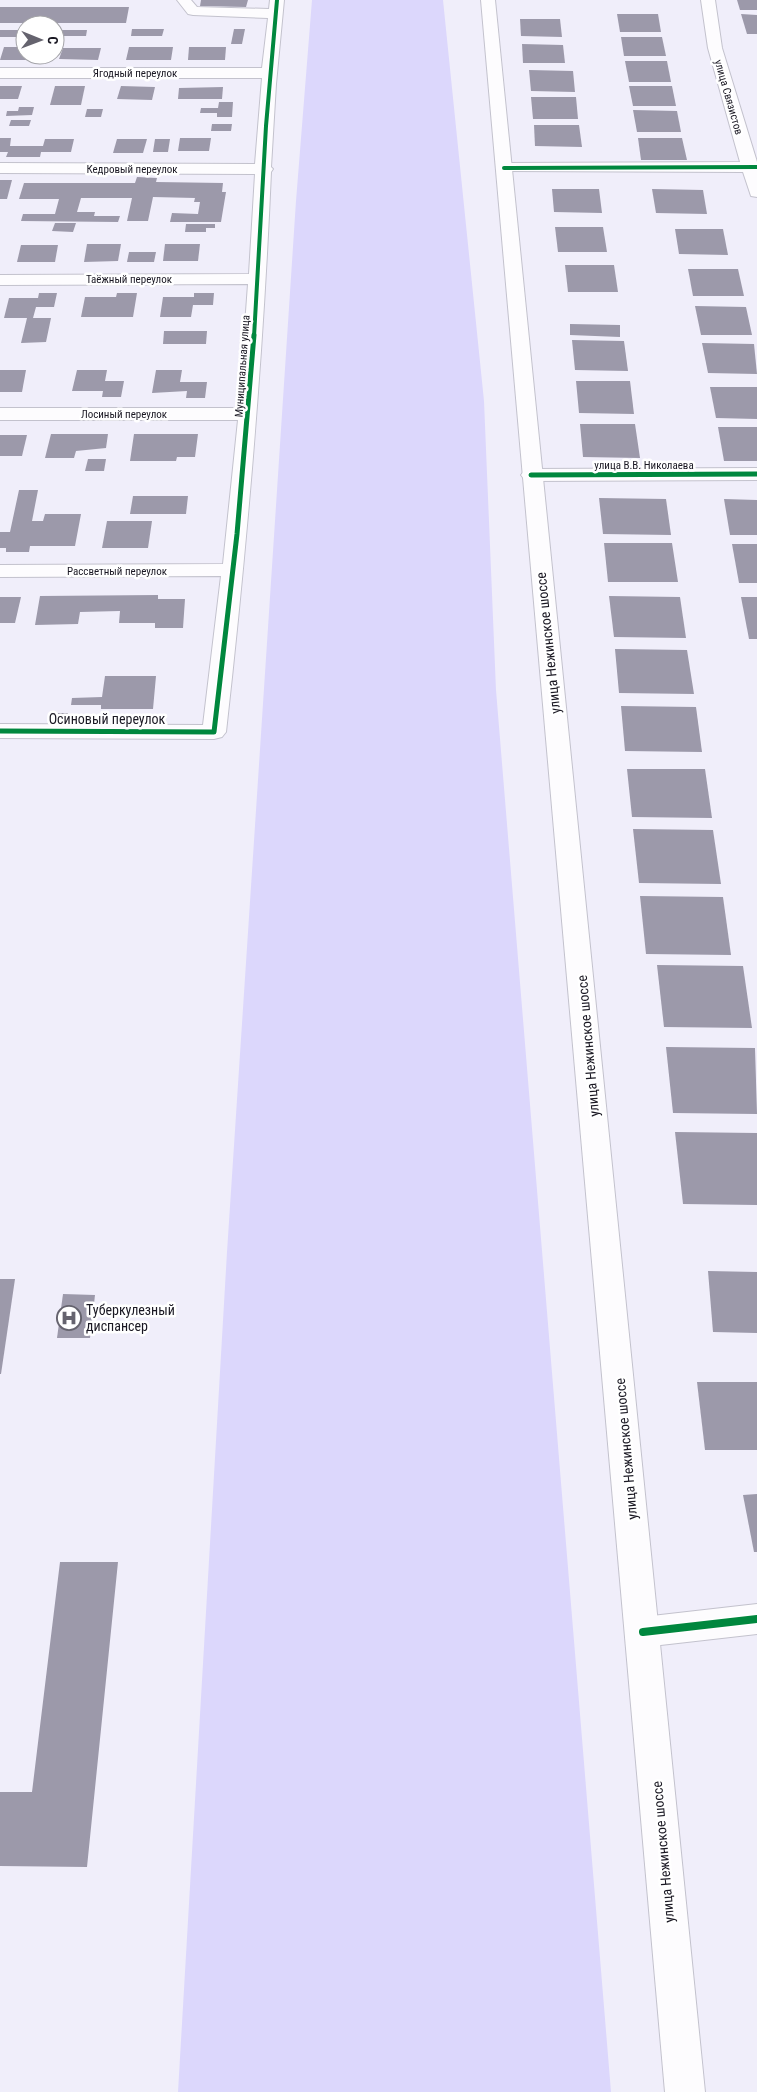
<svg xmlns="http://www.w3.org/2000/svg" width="757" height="2092" font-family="'Roboto Condensed',sans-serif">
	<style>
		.green { fill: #dcd7fc }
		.building { fill: #9c99aa }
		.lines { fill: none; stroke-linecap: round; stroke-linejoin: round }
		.minor-casing { stroke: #c3c2cd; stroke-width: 2 }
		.major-casing { stroke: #c3c2cd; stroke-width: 2 }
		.minor { fill: #fdfcfe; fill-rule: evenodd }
		.major { fill: #fdfcfe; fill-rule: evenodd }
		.cycleway-far2-casing { stroke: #fff; stroke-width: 5.5 }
		.cycleway-far1-casing { stroke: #fff; stroke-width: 8 }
		.cycleway-casing { stroke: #fff; stroke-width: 11 }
		.cycleway-far2 { stroke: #00873e; stroke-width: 4 }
		.cycleway-far1 { stroke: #00873e; stroke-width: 5 }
		.cycleway { stroke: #00873e; stroke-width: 8 }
		.labels { text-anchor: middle; stroke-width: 5; stroke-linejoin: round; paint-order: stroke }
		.far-street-label { font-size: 11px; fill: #1a1823; stroke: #fff }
		.street-label { font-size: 14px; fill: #1a1823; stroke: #fff }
		.poi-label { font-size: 14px; fill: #1a1823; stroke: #fff; text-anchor: start }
	</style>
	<rect width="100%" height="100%" fill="#f0eefa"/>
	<path class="green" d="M312,0H443L484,401L496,690L611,2092H178L227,1252L296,201Z"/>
	<g class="building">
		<path d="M201,0H248L246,7L200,6Z"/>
		<path d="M737,0H757V10H740Z"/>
		<path d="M0,7H129L126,23H0Z"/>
		<path d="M617,14H658L661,32H620Z"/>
		<path d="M741,14L757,15V34H747Z"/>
		<path d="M520,19H560L562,37L521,36Z"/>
		<path d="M132,29H164L162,36H131Z"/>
		<path d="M234,29H245L242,44H231Z"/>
		<rect x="0" y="30" width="25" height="7"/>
		<path d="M59,30H87L86,36H58Z"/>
		<path d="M621,37H662L666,56H624Z"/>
		<path d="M522,44L563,45L565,63H523Z"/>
		<path d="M4,47H25V55H37L35,60H0Z"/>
		<path d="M129,47H173L171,60H126Z"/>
		<path d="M189,47H226L225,60H188Z"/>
		<path d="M63,48H101L98,60L59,59Z"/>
		<path d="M625,61H667L671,82H629Z"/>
		<path d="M529,70L573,71L575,92L531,91Z"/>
		<path d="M0,86H22L18,99H0Z"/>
		<path d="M55,86H85L81,105H50Z"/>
		<path d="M121,86L155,87L152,100L117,99Z"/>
		<path d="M629,86H672L676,106H633Z"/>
		<path d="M223,87L222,99H178L179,88Z"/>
		<path d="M531,97H576L578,119H533Z"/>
		<path d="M219,102H233L232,117H217V113H200L201,108H218Z"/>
		<path d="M19,107H34L32,115L6,116L7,111H18Z"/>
		<path d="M87,109H103L101,117H85Z"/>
		<path d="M633,110L677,111L681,132H637Z"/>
		<path d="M11,120H31L29,126H9Z"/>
		<path d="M212,124H232L231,131H211Z"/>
		<path d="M534,125H579L582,147L535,146Z"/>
		<path d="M0,138H11L10,146H43L45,139H74L71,152H41L40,157H6L8,152H0Z"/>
		<path d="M180,138H211L209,151H178Z"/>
		<path d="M638,138H682L687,160H641Z"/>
		<path d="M117,139H147L143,153H113Z"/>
		<path d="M155,139H170L168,152H153Z"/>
		<path d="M137,177L157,178L156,182L223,183L222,192H226L221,222H170L172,213L198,214L200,202H194L195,198L153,197L148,221H127L132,198H81L77,212H95L94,216H120L118,222L21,221L23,214H55L59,199H19L24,183H135Z"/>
		<path d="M0,180H12L7,199H0Z"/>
		<path d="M552,189H599L602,213L554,212Z"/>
		<path d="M652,189L703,190L707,214L656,213Z"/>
		<path d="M55,223H76L73,232L52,231Z"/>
		<path d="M186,224H215V228H206V232H185Z"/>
		<path d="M555,227H603L607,252H558Z"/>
		<path d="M675,229H723L728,255L679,254Z"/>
		<path d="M87,244H121L118,261L84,262Z"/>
		<path d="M165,244H200L198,261H163Z"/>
		<path d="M21,245H58L55,262H17Z"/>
		<path d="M129,252H156L154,262H127Z"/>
		<path d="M565,265H614L618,292H568Z"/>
		<path d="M688,269H738L744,296H693Z"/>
		<path d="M39,293H57L54,307H36L33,318H51L46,342L21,343L27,318H4L9,298H38Z"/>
		<path d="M117,293H137L133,317H81L85,297H116Z"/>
		<path d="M194,293H214L213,305H193L191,317H160L163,297H194Z"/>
		<path d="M695,306L746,307L752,335H701Z"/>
		<path d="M570,324L620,325V337L570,335Z"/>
		<path d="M164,331H207L206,344H163Z"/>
		<path d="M572,340L624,341L628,371L575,370Z"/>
		<path d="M702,343L754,344L757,374L708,373Z"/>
		<path d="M0,370H26L22,392H0Z"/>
		<path d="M77,370H107L105,381H124L121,397H102L103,391H72Z"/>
		<path d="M156,370H182L180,382H207L205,398H186L187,391L152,393Z"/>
		<path d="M576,381H630L634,414L579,413Z"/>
		<path d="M710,387H757V419L716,418Z"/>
		<path d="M580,424H635L640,458L583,457Z"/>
		<path d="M718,427H757V461H724Z"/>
		<path d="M51,434H108L106,448L76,451L74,458H45Z"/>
		<path d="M134,434H198L195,457H177L176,461H130Z"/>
		<path d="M0,435H27L22,456H0Z"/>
		<path d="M88,459H106L104,471H85Z"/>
		<path d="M19,490H38L32,521H43L45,514H81L75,546H30L29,552H6V548H0V532H10Z"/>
		<path d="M133,496H188L186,514H130Z"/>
		<path d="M599,498L666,499L671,535L603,534Z"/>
		<path d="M724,499L757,500V535H730Z"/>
		<path d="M107,521H152L148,548H102Z"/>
		<path d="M604,543H672L678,582H608Z"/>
		<path d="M732,544H757V583H739Z"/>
		<path d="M158,595V599H185L183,628H155V623H119L120,611L80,612L78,624L35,625L40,596Z"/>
		<path d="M609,596L680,597L686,638L614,637Z"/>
		<path d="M0,597H21L15,623H0Z"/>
		<path d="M741,597H757V639H749Z"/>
		<path d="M615,649L687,650L694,694L619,693Z"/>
		<path d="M105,676H156L153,709H101V705H71L72,698L102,697Z"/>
		<path d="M621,706L696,707L702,752L625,751Z"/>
		<path d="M50,713H68L66,721H48Z"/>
		<path d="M627,769H705L712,818L632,817Z"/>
		<path d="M633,829L713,830L721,884L639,883Z"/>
		<path d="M640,896L723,897L731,955L646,954Z"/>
		<path d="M657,965L743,966L752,1028L664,1027Z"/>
		<path d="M666,1047L755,1048L757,1114L673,1113Z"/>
		<path d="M675,1132L757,1133V1205L683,1204Z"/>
		<path d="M708,1271L757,1272V1333L713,1332Z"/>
		<path d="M0,1279H15L1,1374H0Z"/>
		<path d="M63,1294L95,1295L90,1338H57Z"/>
		<path d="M697,1382H757V1450H705Z"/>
		<path d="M757,1494V1552H754L743,1495Z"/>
		<path d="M60,1562H118L87,1867L0,1866V1792H32Z"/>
	</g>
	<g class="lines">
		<defs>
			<g id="minor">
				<path d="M177,0H191L197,7L269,9L270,0H284L276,84L271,167L273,169L271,172C263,360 247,545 226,732L222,737L214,739L0,738V724L203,725L221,576L0,577V565L223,564L238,420H0V408H239L248,284L0,285V275L249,274L255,174L0,173V163L255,164L262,78H0V68H262L268,18L193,15L188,14Z"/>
				<path d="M701,0H715L722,48L757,162V197L751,196L743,172L498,171L496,168L498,165L504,163L740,162L708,48Z"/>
				<path d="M757,468V480L531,481L524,479L521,475L524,471L531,469Z"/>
				<path d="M757,1604V1634L643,1647L631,1643L626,1632L631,1621L643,1617Z"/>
			</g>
			<path id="major" d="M481,0H495L705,2092H665Z"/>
		</defs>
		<use href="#minor" class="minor-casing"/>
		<use href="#major" class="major-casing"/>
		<use href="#minor" class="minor"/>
		<use href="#major" class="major"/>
		<defs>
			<g id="cycleway-far2">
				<path d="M504,168L757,167"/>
				<path d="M254,337L266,126L277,0"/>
			</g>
			<g id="cycleway-far1">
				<path d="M531,475L757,474"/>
				<path d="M0,731L214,732L237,534L254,335"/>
			</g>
			<path id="cycleway" d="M643,1632L757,1619"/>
		</defs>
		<use href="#cycleway-far2" class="cycleway-far2-casing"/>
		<use href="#cycleway-far1" class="cycleway-far1-casing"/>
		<use href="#cycleway" class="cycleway-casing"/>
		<use href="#cycleway-far2" class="cycleway-far2"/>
		<use href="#cycleway-far1" class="cycleway-far1"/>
		<use href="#cycleway" class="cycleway"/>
	</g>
	<defs>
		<symbol id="hospital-ring" viewBox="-11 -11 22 22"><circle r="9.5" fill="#fff" stroke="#65636e" stroke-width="1.5"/><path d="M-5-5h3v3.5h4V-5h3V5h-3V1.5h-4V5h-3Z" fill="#65636e"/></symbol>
	</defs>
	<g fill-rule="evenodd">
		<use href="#hospital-ring" x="55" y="1304" width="28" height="28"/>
	</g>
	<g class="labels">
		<g class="far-street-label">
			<text x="135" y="77">Ягодный переулок</text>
			<text transform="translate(729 97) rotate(74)" y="4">улица Связистов</text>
			<text x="132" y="173">Кедровый переулок</text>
			<text x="129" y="283">Таёжный переулок</text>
			<text transform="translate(242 366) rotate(-86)" y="4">Муниципальная улица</text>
			<text x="124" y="418">Лосиный переулок</text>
			<text x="644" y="469">улица В.В. Николаева</text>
			<text x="117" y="575">Рассветный переулок</text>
		</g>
		<g class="street-label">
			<text transform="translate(548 643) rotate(-96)" y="5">улица Нежинское шоссе</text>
			<text x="107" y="724">Осиновый переулок</text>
			<text transform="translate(588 1046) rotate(-95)" y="5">улица Нежинское шоссе</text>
			<text transform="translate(626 1449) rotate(-95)" y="5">улица Нежинское шоссе</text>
			<text transform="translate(663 1852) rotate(-95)" y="5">улица Нежинское шоссе</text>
		</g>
		<g class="poi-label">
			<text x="86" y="1315">Туберкулезный<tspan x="86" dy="16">диспансер</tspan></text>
		</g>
	</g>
	<g transform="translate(40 40) rotate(91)"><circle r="24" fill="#ffffff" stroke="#a3a3a7"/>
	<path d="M0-4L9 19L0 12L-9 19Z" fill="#65636e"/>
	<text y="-8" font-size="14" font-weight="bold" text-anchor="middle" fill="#1a1823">С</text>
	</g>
</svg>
